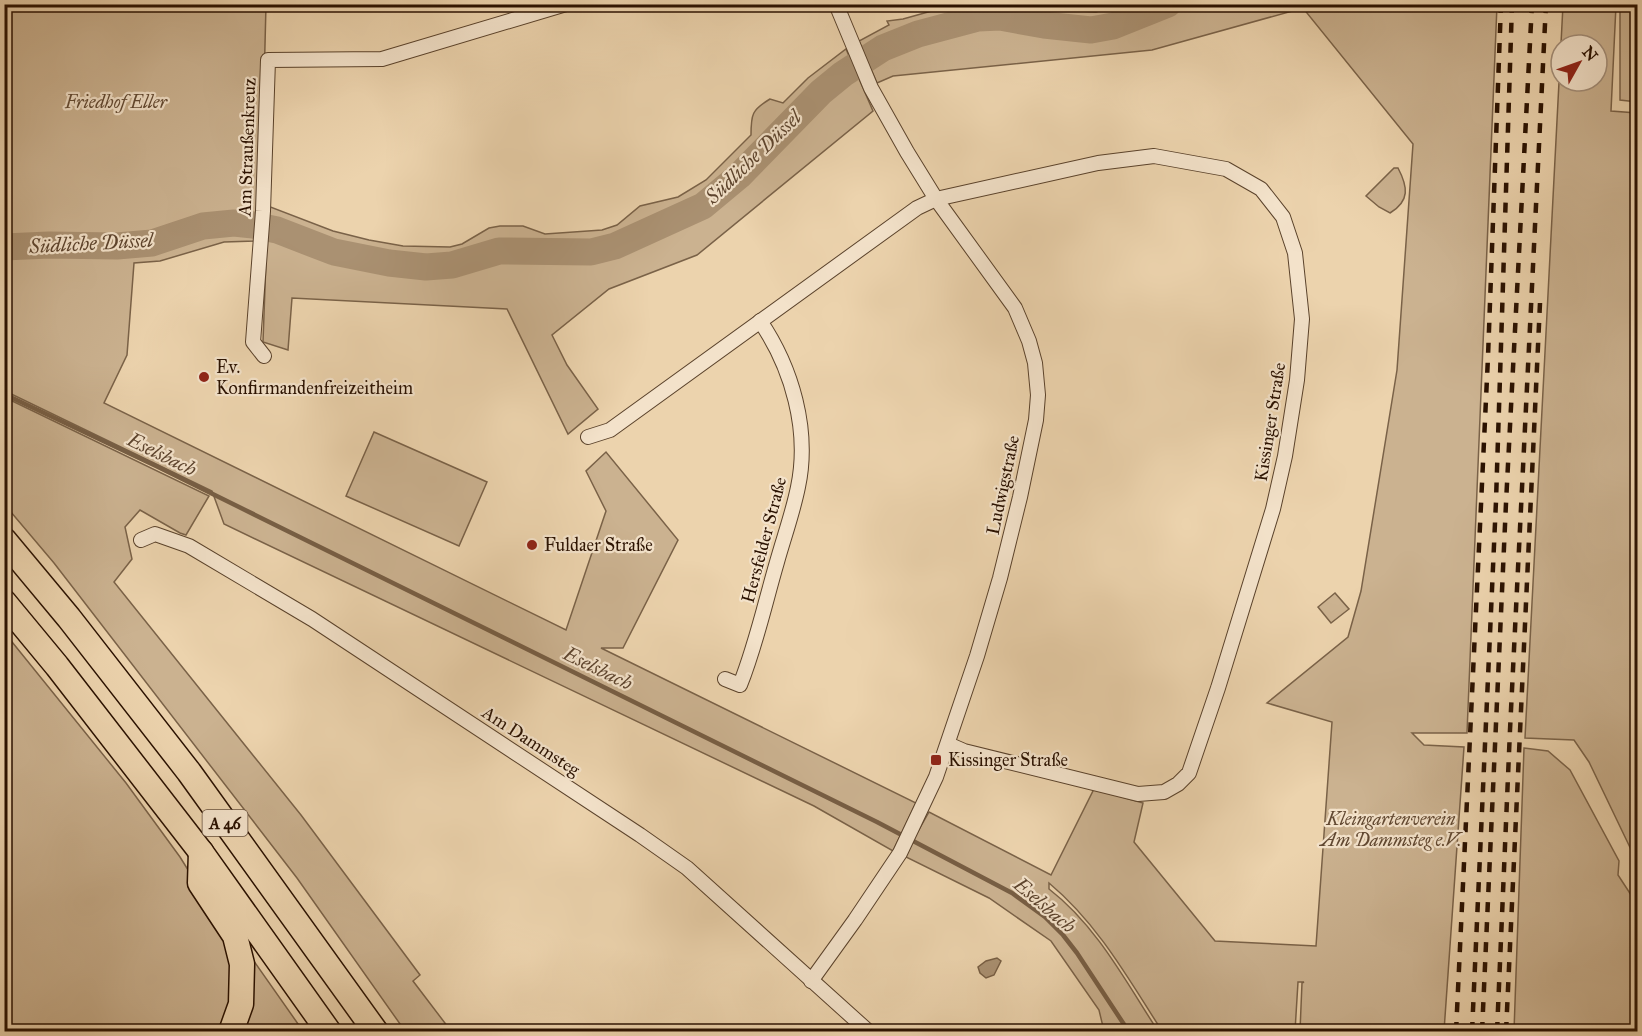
<svg xmlns="http://www.w3.org/2000/svg" width="1642" height="1036" font-family="'IM FELL Great Primer',serif">
	<style>
		.green { fill: #cbb290; stroke: #7a6248; stroke-width: 1.5; fill-rule: evenodd }
		.water { fill: #aa9172; stroke: #775e44; stroke-width: 1.5 }
		.lines { fill: none; stroke-linecap: round; stroke-linejoin: round }
		.stream { stroke: #775e44; stroke-width: 4.5 }
		.river { stroke: #aa9172; stroke-width: 27 }
		.minor-casing { stroke: #5a422b; stroke-width: 16 }
		.motorway-casing { stroke: #2a1100; stroke-width: 27 }
		.minor { stroke: #f3e2ca; stroke-width: 14 }
		.motorway { stroke: #ecd3ad; stroke-width: 24 }
		.rail { stroke: #2a1100; stroke-width: 4.5; stroke-dasharray: 10 10; stroke-linecap: butt }
		.poi-dot { fill: #8f2418; stroke: #f3e2ca; stroke-width: 2 }
		.labels { text-anchor: middle; stroke-width: 4.5; stroke-linejoin: round; paint-order: stroke }
		.shield { fill: #f3e2ca; stroke: #66503d; stroke-width: 1.5 }
		.shield-label { font-size: 16px; font-weight: bold; fill: #2a1100 }
		.park-label { font-size: 18px; font-style: italic; fill: #624932; stroke: #f3e2ca }
		.street-label { font-size: 18px; fill: #2a1100; stroke: #f3e2ca }
		.poi-label { font-size: 18px; fill: #2a1100; stroke: #f3e2ca; text-anchor: start }
		.water-label { font-size: 20px; font-style: italic; fill: #5d442e; stroke: #f3e2ca }
	</style>
	<rect width="100%" height="100%" fill="#ecd3ad"/>
	<filter id="stains"><feTurbulence type="fractalNoise" baseFrequency=".00333" numOctaves="4"/><feColorMatrix values="0 0 0 0 .2 0 0 0 0 .09 0 0 0 0 .02 0 0 0 .5 -.17"/></filter>
	<radialGradient id="worn" r=".72"><stop offset=".6" stop-color="#630" stop-opacity="0"/><stop offset="1" stop-color="#630" stop-opacity=".3"/></radialGradient>
	<g class="green">
		<path d="M1121,4L1497,5L1467,733H1412L1424,745L1464,747L1444,1031H1300L1302,983L1304,982H1298L1295,1031H1162C1128,978 1098,924 1049,883V889C1097,926 1126,982 1158,1031H1104L1099,1010L1051,941L989,898L904,856L929,812L1051,875L1094,789L1143,803L1134,842L1215,941L1316,946L1332,722L1267,703L1348,637L1361,591L1397,370L1413,144L1303,8L1152,50L893,76L877,83L859,41L889,25L887,21L903,19L953,5H1037L1065,10L1096,12Z"/>
		<path d="M4,5H266L263,124L255,241L224,242L160,261L134,263L127,355L104,403L566,630L606,511L586,471L606,452L678,540L623,648H601L916,803L893,851L814,806L224,524L212,491L5,391Z"/>
		<path d="M1563,5H1616L1611,111L1637,113V862L1589,762L1574,740L1525,738ZM1561,45H1597V81H1561Z"/>
		<path d="M1620,5H1637V102L1620,100Z"/>
		<path d="M846,49L873,111L697,255L609,289L552,335L567,365L598,409L568,434L507,309L292,298L288,350L263,342L268,206L333,231L369,240L403,246L450,247L462,244L489,228L500,226H523L545,234L602,230L617,225L640,206L678,197L706,180L751,135C751,114 752,110 770,99L783,103L808,78Z"/>
		<path d="M1394,168H1398C1408,187 1410,201 1390,213L1379,207L1366,196Z"/>
		<path d="M4,397L209,496L186,535L180,533L140,510L125,527L132,559L114,582L301,815L420,975L413,981L451,1031H405L297,878L54,563L5,505Z"/>
		<path d="M374,432L487,482L459,546L346,496Z"/>
		<path d="M1335,593L1349,609L1331,623L1318,607Z"/>
		<path d="M4,632L126,783L180,857L233,942L234,997L221,1031H5Z"/>
		<path d="M1524,748L1548,751L1570,770L1619,861L1618,875L1637,904V1031H1514Z"/>
		<path d="M251,957L303,1031L238,1032Z"/>
	</g>
	<path class="water" d="M997,958L1001,961L994,975L986,978L980,973L978,967L986,961Z"/>
	<g class="lines">
		<path class="stream" d="M4,394L156,466L877,822L1012,893L1045,917L1063,935L1077,953L1129,1032"/>
		<path class="river" d="M4,247L49,245L117,246L152,243L203,226L234,223L253,225L277,230L334,252L389,263L426,267L452,265L499,251L591,252L615,246L703,206L739,176L821,92L843,74L883,48L918,34L978,18L1000,17L1044,25L1091,30L1113,26L1168,4"/>
		<defs>
			<g id="minor">
				<path d="M264,356L253,342L263,211L268,60L382,59L566,4"/>
				<path d="M588,437L610,430L917,208L936,199L1098,163L1154,156L1226,169L1261,189L1283,217L1295,253L1302,319L1297,380L1285,456L1273,509L1218,688L1189,773L1178,784L1164,792L1138,794L964,751L948,744"/>
				<path d="M141,540L155,534L189,546L312,619L640,835L687,868L869,1032"/>
				<path d="M725,679L740,685C756,645 765,603 777,562C784,537 793,512 798,487C810,430 792,368 760,321"/>
				<path d="M811,981L855,920L900,853L936,777L977,656L1000,578L1020,497L1036,420L1038,395L1035,363L1029,341L1015,308L936,199L907,152L871,88L836,4"/>
			</g>
			<g id="motorway">
				<path d="M4,540L69,618L189,772L376,1032"/>
				<path d="M4,602L57,666L201,852L329,1032"/>
				<path d="M201,852L200,883L235,936L242,964L241,1004L231,1032"/>
			</g>
		</defs>
		<use href="#minor" class="minor-casing"/>
		<use href="#motorway" class="motorway-casing"/>
		<use href="#minor" class="minor"/>
		<use href="#motorway" class="motorway"/>
		<g class="rail">
			<path d="M1456,1032L1488,357L1501,4"/>
			<path d="M1472,1032L1496,501L1512,4"/>
			<path d="M1482,1032L1506,503L1532,4"/>
			<path d="M1497,1032L1510,730L1546,4"/>
			<path d="M1506,1032L1540,303"/>
		</g>
	</g>
	<g class="poi-dot">
		<circle cx="204" cy="377" r="6"/>
		<circle cx="532" cy="545" r="6"/>
		<rect x="930" y="754" width="12" height="12" rx="3"/>
	</g>
	<g class="labels">
		<rect class="shield" x="202.5" y="810" width="45" height="26" rx="4.5"/>
		<g class="shield-label">
			<text x="225" y="829">A 46</text>
		</g>
		<g class="park-label">
			<text x="116" y="108">Friedhof Eller</text>
			<text x="1391" y="825">Kleingartenverein<tspan x="1391" dy="21">Am Dammsteg e.V.</tspan></text>
		</g>
		<g class="street-label">
			<text transform="translate(247 147) rotate(-88)" y="6">Am Straußenkreuz</text>
			<text transform="translate(1270 422) rotate(-81)" y="6">Kissinger Straße</text>
			<text transform="translate(1003 485) rotate(-78)" y="6">Ludwigstraße</text>
			<text transform="translate(764 540) rotate(-75)" y="6">Hersfelder Straße</text>
			<text transform="translate(531 741) rotate(33)" y="6">Am Dammsteg</text>
		</g>
		<g class="poi-label">
			<text x="216" y="373">Ev.<tspan x="216" dy="21">Konfirmandenfreizeitheim</tspan></text>
			<text x="544" y="551">Fuldaer Straße</text>
			<text x="948" y="766">Kissinger Straße</text>
		</g>
		<g class="water-label">
			<text transform="translate(753 157) rotate(-44)" y="7">Südliche Düssel</text>
			<text transform="translate(91 243) rotate(-3)" y="7">Südliche Düssel</text>
			<text transform="translate(162 454) rotate(26)" y="7">Eselsbach</text>
			<text transform="translate(598 668) rotate(26)" y="7">Eselsbach</text>
			<text transform="translate(1045 905) rotate(40)" y="7">Eselsbach</text>
		</g>
	</g>
	<rect width="1642" height="1036" fill="none" stroke="#ecd3ad" stroke-width="24"/>
	<rect x="6" y="6" width="1630" height="1024" fill="none" stroke="#2a1100" stroke-width="3"/>
	<rect x="12" y="12" width="1618" height="1012" fill="none" stroke="#2a1100" stroke-width="1.5"/>
	<g transform="translate(1579 63) rotate(50)"><circle r="28" fill="#f3e2ca" stroke="#a38e79" stroke-width="1.5"/>
	<path d="M0-4.5L10 22L0 15L-10 22Z" fill="#8f2418"/>
	<text y="-9" font-size="16" font-weight="bold" text-anchor="middle" fill="#2a1100">N</text>
	</g>
	<rect width="100%" height="100%" filter="url(#stains)"/>
	<rect width="100%" height="100%" fill="url(#worn)"/>
</svg>
